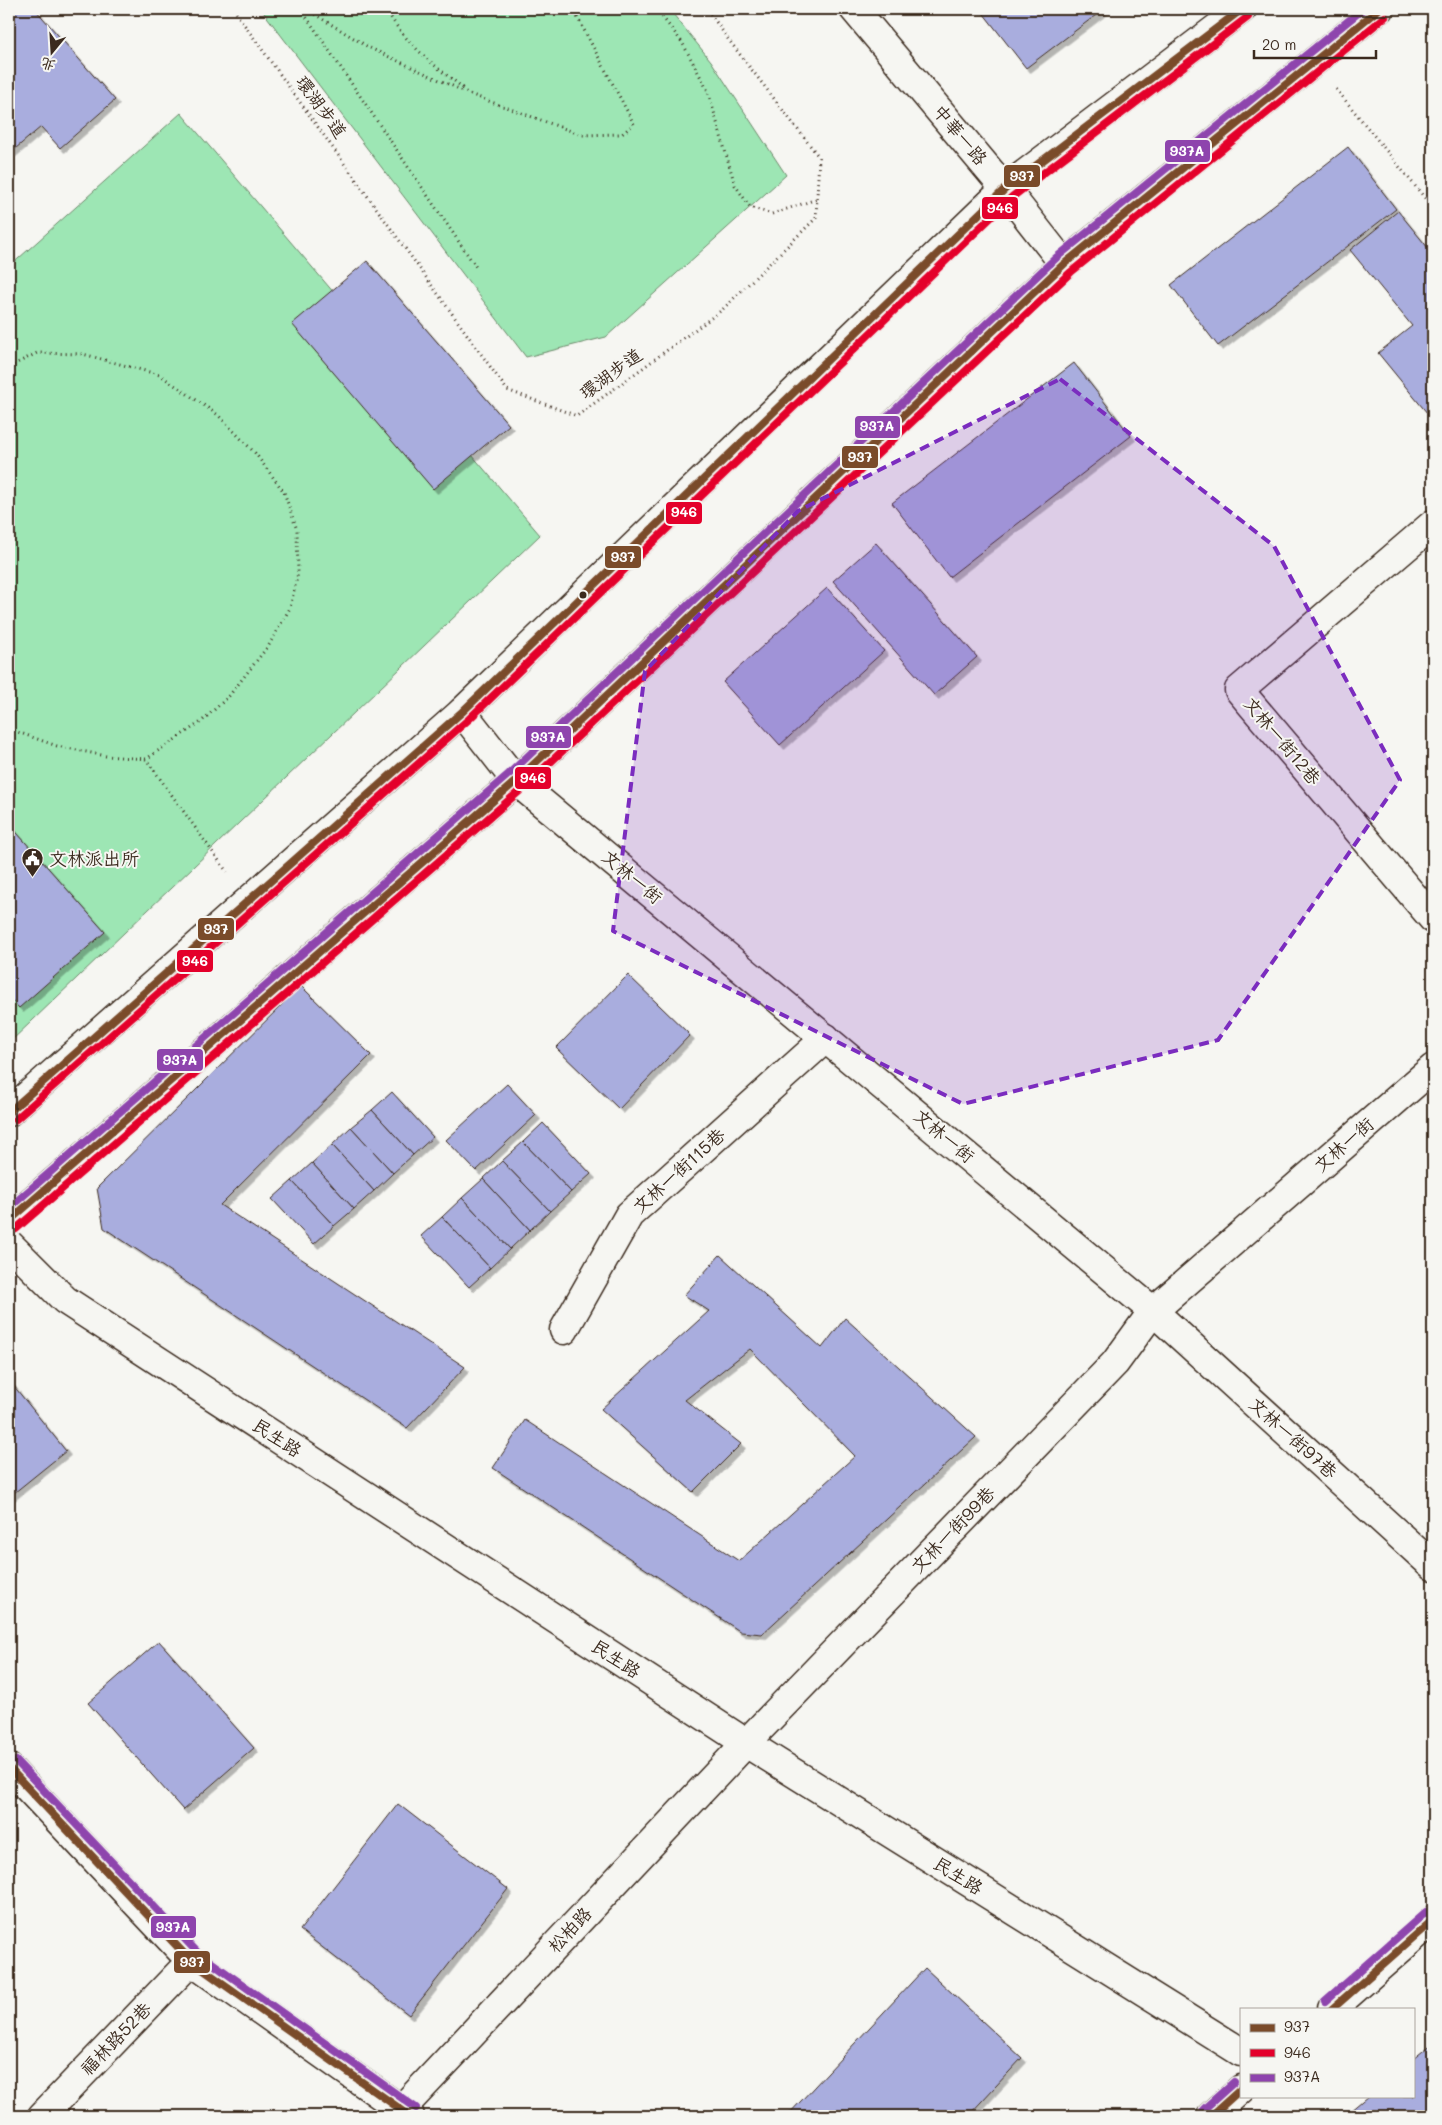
<svg xmlns="http://www.w3.org/2000/svg" width="1442" height="2125" font-family="Mali,'LXGW WenKai TC',sans-serif">
	<style>
		.green { fill: #9de6b4; stroke: #6c8869 }
		.building { fill: #a9adde; stroke: #3b2a1e; filter: url(#shadow) }
		.lines { fill: none; stroke-linecap: round; stroke-linejoin: round }
		.minor-casing { stroke: #3b2a1e; stroke-width: 31 }
		.path { stroke: #3b2a1e; stroke-width: 3; stroke-dasharray: 1 4; stroke-linecap: butt }
		.minor { stroke: #f6f6f2; stroke-width: 28 }
		.bus-1-casing { stroke: #f6f6f2; stroke-width: 11 }
		.bus-2-casing { stroke: #f6f6f2; stroke-width: 11 }
		.bus-3-casing { stroke: #f6f6f2; stroke-width: 11 }
		.bus-1 { stroke: #7a4b2a; stroke-width: 8 }
		.bus-2 { stroke: #e4002b; stroke-width: 8 }
		.bus-3 { stroke: #8e44ad; stroke-width: 8 }
		.marked { fill: #7b2cbf; fill-opacity: 0.2; stroke: #7b2cbf; stroke-width: 4; stroke-dasharray: 10 6; stroke-linejoin: round }
		.bus-dot { fill: #3b2a1e; stroke: #f6f6f2; stroke-width: 2 }
		.labels { text-anchor: middle; stroke-width: 4; stroke-linejoin: round; paint-order: stroke }
		.street-label { font-size: 18px; fill: #3b2a1e; stroke: #f6f6f2 }
		.poi-label { font-size: 18px; fill: #3b2a1e; stroke: #f6f6f2; text-anchor: start }
		.line-badge { stroke: #f6f6f2; stroke-width: 2 }
		.badge-label { font-size: 14px; text-anchor: middle; font-weight: bold; fill: #fff }
	</style>
	<defs>
		<filter id="shadow"><feDropShadow dx="4.5" dy="4.5" stdDeviation="0" flood-color="#0004"/></filter>
	</defs>
	<rect width="100%" height="100%" fill="#f6f6f2"/>
	<filter id="ink" filterUnits="userSpaceOnUse"><feTurbulence type="fractalNoise" baseFrequency=".02" numOctaves="2"/><feDisplacementMap in="SourceGraphic" scale="10" xChannelSelector="R" yChannelSelector="G"/><feConvolveMatrix kernelMatrix="1 2 1 2 8 2 1 2 1" color-interpolation-filters="sRGB"/></filter>
	<g filter="url(#ink)">
		<g class="green">
			<path d="M261,9H669L711,61L786,175L606,337L526,357Z"/>
			<path d="M181,113L540,535L9,1043V267Z"/>
		</g>
		<g class="building">
			<path d="M9,9H35L115,100L60,148L41,127L9,154Z"/>
			<path d="M980,9H1104L1026,68Z"/>
			<path d="M1348,147L1396,209L1218,346L1171,285Z"/>
			<path d="M1398,211L1433,254L1432,419L1378,353L1412,326L1350,250Z"/>
			<path d="M367,261L509,425L433,489L292,324Z"/>
			<path d="M1074,363L1131,436L949,577L892,503Z"/>
			<path d="M876,543L977,657L934,695L833,581Z"/>
			<path d="M827,588L884,651L780,745L723,682Z"/>
			<path d="M9,824L105,932L19,1008L9,997Z"/>
			<path d="M628,975L690,1035L619,1109L556,1048Z"/>
			<path d="M301,986L371,1055L220,1205L465,1367L407,1428L104,1228L97,1188Z"/>
			<path d="M507,1084L536,1115L476,1171L446,1140Z"/>
			<path d="M392,1092L433,1137L413,1155L372,1110Z"/>
			<path d="M372,1110L413,1155L393,1173L351,1127Z"/>
			<path d="M543,1123L591,1174L571,1192L523,1142Z"/>
			<path d="M351,1127L393,1173L374,1191L332,1145Z"/>
			<path d="M523,1142L571,1192L550,1211L502,1161Z"/>
			<path d="M332,1145L374,1191L354,1209L312,1163Z"/>
			<path d="M502,1161L550,1211L530,1230L483,1179Z"/>
			<path d="M312,1163L354,1209L334,1226L292,1181Z"/>
			<path d="M483,1179L530,1230L510,1249L462,1198Z"/>
			<path d="M292,1181L334,1226L314,1244L272,1199Z"/>
			<path d="M462,1198L510,1249L490,1268L442,1217Z"/>
			<path d="M442,1217L490,1268L469,1287L421,1236Z"/>
			<path d="M720,1255L822,1348L845,1318L976,1437L762,1634L741,1632L493,1468L525,1420L739,1561L855,1456L750,1349L685,1400L741,1444L693,1492L601,1409L709,1311L684,1295Z"/>
			<path d="M9,1380L66,1451L9,1497Z"/>
			<path d="M159,1641L254,1748L183,1810L88,1703Z"/>
			<path d="M398,1804L508,1889L409,2015L300,1930Z"/>
			<path d="M925,1968L1022,2058L968,2116H787Z"/>
			<path d="M1433,2043V2116H1344L1368,2096H1413V2059Z"/>
		</g>
		<g class="lines">
			<defs>
				<g id="minor">
					<path d="M854,9L1005,189L1064,264"/>
					<path d="M1433,524L1239,690L1433,919"/>
					<path d="M462,712L516,781L1153,1311L1433,1566"/>
					<path d="M9,1112L462,712L1005,189L1242,9"/>
					<path d="M9,1221L516,781L1064,264L1379,9"/>
					<path d="M9,1244L65,1300L746,1743L1241,2052"/>
					<path d="M564,1330L629,1215L826,1038"/>
					<path d="M9,1768L191,1961L410,2116"/>
					<path d="M1332,2009L1433,1920"/>
					<path d="M42,2116L191,1961"/>
					<path d="M395,2116L746,1743L1115,1363L1153,1311L1433,1068"/>
					<path d="M1211,2116L1241,2089"/>
				</g>
			</defs>
			<use href="#minor" class="minor-casing"/>
			<g class="path">
				<path d="M233,9L507,390L577,416L722,310L816,218L819,157L728,39L707,9"/>
				<path d="M301,9L476,267"/>
				<path d="M306,9L370,48L472,95L582,135L622,134L634,124L573,9"/>
				<path d="M386,9C404,43 436,67 466,90"/>
				<path d="M656,9L682,42L708,91L735,185L750,207L772,214L817,199"/>
				<path d="M1336,89L1433,208"/>
				<path d="M9,367L37,353L83,354L160,375L218,415L255,453L284,492L297,530L298,573L290,608L269,645L229,696L201,722L146,759"/>
				<path d="M9,729L57,746L106,756L146,759L227,872"/>
			</g>
			<use href="#minor" class="minor"/>
			<defs>
				<g id="bus-1">
					<path d="M9,1112L462,712L1005,189L1242,9"/>
					<path d="M9,1221L516,781L1064,264L1379,9"/>
					<path d="M9,1768L191,1961L410,2116"/>
					<path d="M1332,2009L1433,1920"/>
					<path d="M1211,2116L1241,2089"/>
				</g>
				<g id="bus-2">
					<path d="M16,1119L469,719L1012,197L1248,17"/>
					<path d="M16,1229L523,788L1071,272L1385,17"/>
				</g>
				<g id="bus-3">
					<path d="M9,1208L509,774L1057,257L1363,9"/>
					<path d="M16,1761L198,1953L416,2108"/>
					<path d="M1325,2001L1426,1912"/>
					<path d="M1204,2109L1234,2082"/>
				</g>
			</defs>
			<use href="#bus-1" class="bus-1-casing"/>
			<use href="#bus-2" class="bus-2-casing"/>
			<use href="#bus-3" class="bus-3-casing"/>
			<use href="#bus-1" class="bus-1"/>
			<use href="#bus-2" class="bus-2"/>
			<use href="#bus-3" class="bus-3"/>
		</g>
	</g>
	<path class="marked" d="M1060,379L1274,546L1400,780L1218,1040L963,1104L613,931L645,671L798,511Z"/>
	<defs>
		<symbol id="civic-pin" viewBox="-11 -11 22 30"><path d="M0 17L-7.5 6A9.5 9.5 0 1 1 7.5 6Z" fill="#3b2a1e" stroke="#f6f6f2"/><path d="M-.6-6.5H3V-4.5H.6V-3L4-1V1h2V6H-6V1h2V-1L-.6-3ZM-1.2 2.5V6h2.4V2.5Z" fill="#fff"/></symbol>
	</defs>
	<g fill-rule="evenodd">
		<use href="#civic-pin" x="20" y="846" width="25" height="34"/>
	</g>
	<circle class="bus-dot" cx="583" cy="595" r="4.5"/>
	<g class="labels">
		<g class="street-label">
			<text transform="translate(321 107) rotate(54)" y="6">環湖步道</text>
			<text transform="translate(960 135) rotate(50)" y="6">中華一路</text>
			<text transform="translate(611 374) rotate(-36)" y="6">環湖步道</text>
			<text transform="translate(1282 741) rotate(50)" y="6">文林一街12巷</text>
			<text transform="translate(632 877) rotate(40)" y="6">文林一街</text>
			<text transform="translate(944 1136) rotate(40)" y="6">文林一街</text>
			<text transform="translate(1344 1145) rotate(-41)" y="6">文林一街</text>
			<text transform="translate(679 1171) rotate(-42)" y="6">文林一街115巷</text>
			<text transform="translate(277 1438) rotate(33)" y="6">民生路</text>
			<text transform="translate(1293 1438) rotate(42)" y="6">文林一街97巷</text>
			<text transform="translate(953 1530) rotate(-46)" y="6">文林一街99巷</text>
			<text transform="translate(616 1659) rotate(33)" y="6">民生路</text>
			<text transform="translate(958 1876) rotate(32)" y="6">民生路</text>
			<text transform="translate(570 1930) rotate(-47)" y="6">松柏路</text>
			<text transform="translate(116 2039) rotate(-46)" y="6">福林路52巷</text>
		</g>
		<g class="poi-label">
			<text x="49" y="865">文林派出所</text>
		</g>
	</g>
	<g class="line-badge">
		<rect x="1164" y="139" width="47" height="24" rx="5" fill="#8e44ad"/>
		<rect x="1003" y="164" width="38" height="24" rx="5" fill="#7a4b2a"/>
		<rect x="981" y="196" width="38" height="24" rx="5" fill="#e4002b"/>
		<rect x="854" y="415" width="47" height="24" rx="5" fill="#8e44ad"/>
		<rect x="841" y="445" width="38" height="24" rx="5" fill="#7a4b2a"/>
		<rect x="665" y="501" width="38" height="24" rx="5" fill="#e4002b"/>
		<rect x="604" y="545" width="38" height="24" rx="5" fill="#7a4b2a"/>
		<rect x="525" y="725" width="47" height="24" rx="5" fill="#8e44ad"/>
		<rect x="514" y="766" width="38" height="24" rx="5" fill="#e4002b"/>
		<rect x="197" y="917" width="38" height="24" rx="5" fill="#7a4b2a"/>
		<rect x="176" y="949" width="38" height="24" rx="5" fill="#e4002b"/>
		<rect x="156" y="1048" width="48" height="24" rx="5" fill="#8e44ad"/>
		<rect x="150" y="1915" width="47" height="24" rx="5" fill="#8e44ad"/>
		<rect x="173" y="1950" width="38" height="24" rx="5" fill="#7a4b2a"/>
	</g>
	<g class="badge-label">
		<text x="1187" y="156">937A</text>
		<text x="1022" y="181">937</text>
		<text x="1000" y="213">946</text>
		<text x="877" y="431">937A</text>
		<text x="860" y="462">937</text>
		<text x="684" y="517">946</text>
		<text x="623" y="562">937</text>
		<text x="548" y="742">937A</text>
		<text x="533" y="783">946</text>
		<text x="216" y="934">937</text>
		<text x="195" y="966">946</text>
		<text x="180" y="1065">937A</text>
		<text x="173" y="1932">937A</text>
		<text x="192" y="1967">937</text>
	</g>
	<rect width="1442" height="2125" fill="none" stroke="#f6f6f2" stroke-width="30"/>
	<rect x="15" y="15" width="1412" height="2095" fill="none" stroke="#3b2a1e" stroke-width="2" filter="url(#ink)"/>
	<rect x="1240" y="2008" width="175" height="90" fill="#f6f6f2" stroke="#aba49d"/>
	<rect x="1250" y="2024" width="25" height="8" fill="#7a4b2a" stroke="#aba49d"/>
	<text x="1284" y="2032" font-size="15" fill="#3b2a1e">937</text>
	<rect x="1250" y="2049" width="25" height="8" fill="#e4002b" stroke="#aba49d"/>
	<text x="1284" y="2058" font-size="15" fill="#3b2a1e">946</text>
	<rect x="1250" y="2074" width="25" height="8" fill="#8e44ad" stroke="#aba49d"/>
	<text x="1284" y="2082" font-size="15" fill="#3b2a1e">937A</text>
	<g transform="translate(52 52) rotate(198)" stroke="#f6f6f2" stroke-width="4" paint-order="stroke">
	<path d="M0-4L9 19L0 12L-9 19Z" fill="#3b2a1e"/>
	<text y="-8" font-size="14" font-weight="bold" text-anchor="middle" fill="#3b2a1e">北</text>
	</g>
	<path d="M1254 50v8h122v-8" fill="none" stroke="#3b2a1e" stroke-width="2.5"/>
	<text x="1262" y="50" font-size="15" fill="#3b2a1e" stroke="#f6f6f2" stroke-width="4" paint-order="stroke">20 m</text>
</svg>
